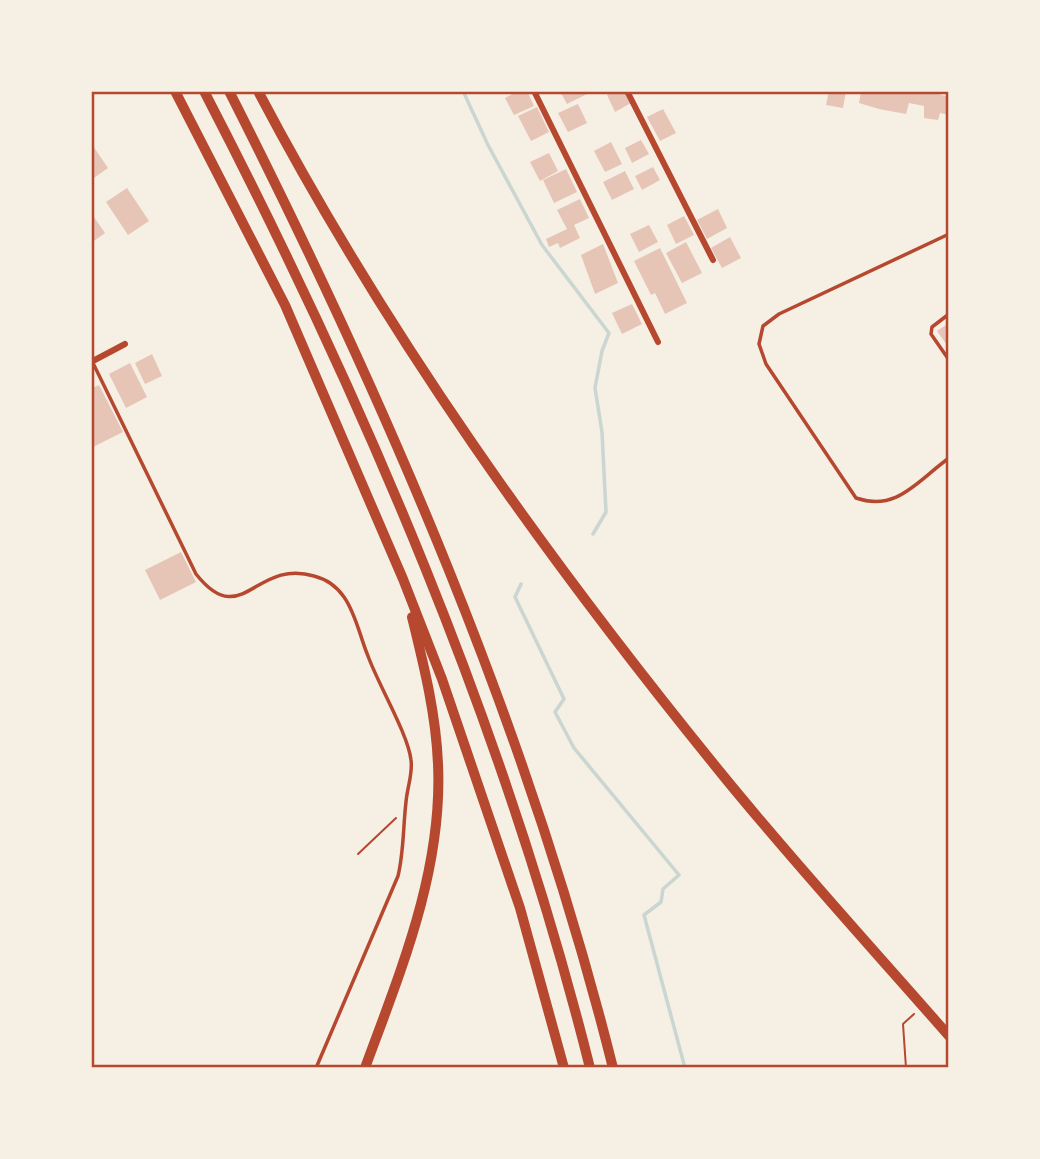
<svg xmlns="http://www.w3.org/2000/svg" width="1040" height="1159" font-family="Raleway,sans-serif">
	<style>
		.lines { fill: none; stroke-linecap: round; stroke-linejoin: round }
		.stream { stroke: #c9d6d2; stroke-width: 3.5 }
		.building { fill: #e6c5b7 }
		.path { stroke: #b5482f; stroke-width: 2 }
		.service { stroke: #b5482f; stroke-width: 3.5 }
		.minor { stroke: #b5482f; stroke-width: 6 }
		.primary { stroke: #b5482f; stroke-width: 10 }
		.motorway { stroke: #b5482f; stroke-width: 10 }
		.neatline { fill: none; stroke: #b5482f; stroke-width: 2.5 }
	</style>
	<rect width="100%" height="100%" fill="#f6efe4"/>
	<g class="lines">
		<g class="stream">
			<path d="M463,91L488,145L542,245L609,333L602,351L595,388L602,432L606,512L593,534"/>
			<path d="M521,584L515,597L564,699L555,712L574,748L679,875L663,889L661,902L644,915L685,1068"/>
		</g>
	</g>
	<g class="building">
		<path d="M518,91H527L534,106L514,115L505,98Z"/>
		<path d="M560,91H586L587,94L567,104Z"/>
		<path d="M615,91H625L631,103L615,112L607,95Z"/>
		<path d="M829,91H846L843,108L826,105Z"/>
		<path d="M861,91H927L949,97V115L940,113L938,120L924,118V106L909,103L906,114L879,109L859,103Z"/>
		<path d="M578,104L587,123L568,132L558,113Z"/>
		<path d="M537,107L549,132L531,141L518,116Z"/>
		<path d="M663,109L676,133L660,141L647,117Z"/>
		<path d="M641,140L649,154L632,163L625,148Z"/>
		<path d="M611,142L622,164L605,172L594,151Z"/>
		<path d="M91,143L108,168L91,180Z"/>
		<path d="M549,153L558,171L540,181L530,162Z"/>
		<path d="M653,167L660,180L642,190L635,176Z"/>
		<path d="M566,169L577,192L554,203L543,180Z"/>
		<path d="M625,171L634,189L612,200L603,182Z"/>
		<path d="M127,188L149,221L128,235L106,202Z"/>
		<path d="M580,199L589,218L574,225L580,238L560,248L558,243L549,247L546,239L567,229L557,210Z"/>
		<path d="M718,209L727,228L707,239L697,220Z"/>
		<path d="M91,213L105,233L91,243Z"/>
		<path d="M684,216L694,235L676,244L667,225Z"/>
		<path d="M649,225L658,242L639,252L630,234Z"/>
		<path d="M730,237L741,258L722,268L711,248Z"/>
		<path d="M686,242L702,273L682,283L666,253Z"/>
		<path d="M603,244L618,283L595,294L581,255Z"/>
		<path d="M660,248L687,303L665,314L655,293L651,295L634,261Z"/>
		<path d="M632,304L642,324L622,334L612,313Z"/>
		<path d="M949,323V348L937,331Z"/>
		<path d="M152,354L162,376L145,384L135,363Z"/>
		<path d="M130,363L147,397L126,408L109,374Z"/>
		<path d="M99,385L123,432L91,448V389Z"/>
		<path d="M181,552L196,582L160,600L145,570Z"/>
	</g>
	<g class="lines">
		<g class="path">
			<path d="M358,854L396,818"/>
			<path d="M906,1068L903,1024L914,1014"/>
		</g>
		<g class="service">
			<path d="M949,234L779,314L763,326L759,344L766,364L856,498C897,512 917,481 949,458"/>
			<path d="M949,314L932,327L931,334L949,360"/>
			<path d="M92,361L196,574C242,632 255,558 314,576C326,579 337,587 344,597C356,614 360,637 368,656C378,684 408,734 411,760C413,774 407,788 406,802C403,827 404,851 398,876L316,1068"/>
		</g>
		<g class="minor">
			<path d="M534,91L658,342"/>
			<path d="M627,91L713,260"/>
			<path d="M91,362L125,344"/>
		</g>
		<g class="primary">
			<path d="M175,91L285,305L403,579L442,679L520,908L564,1068"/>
			<path d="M258,91C387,336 547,559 721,773C794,863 873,949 949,1036"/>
			<path d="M365,1068C401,970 443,870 438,764C436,714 424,666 412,617"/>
		</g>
		<g class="motorway">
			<path d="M204,91C365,402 505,728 590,1068"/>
			<path d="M229,91C387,403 528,728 613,1068"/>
		</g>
	</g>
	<rect width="1040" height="1159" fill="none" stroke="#f6efe4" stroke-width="186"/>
	<rect x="93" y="93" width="854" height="973" class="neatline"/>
</svg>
